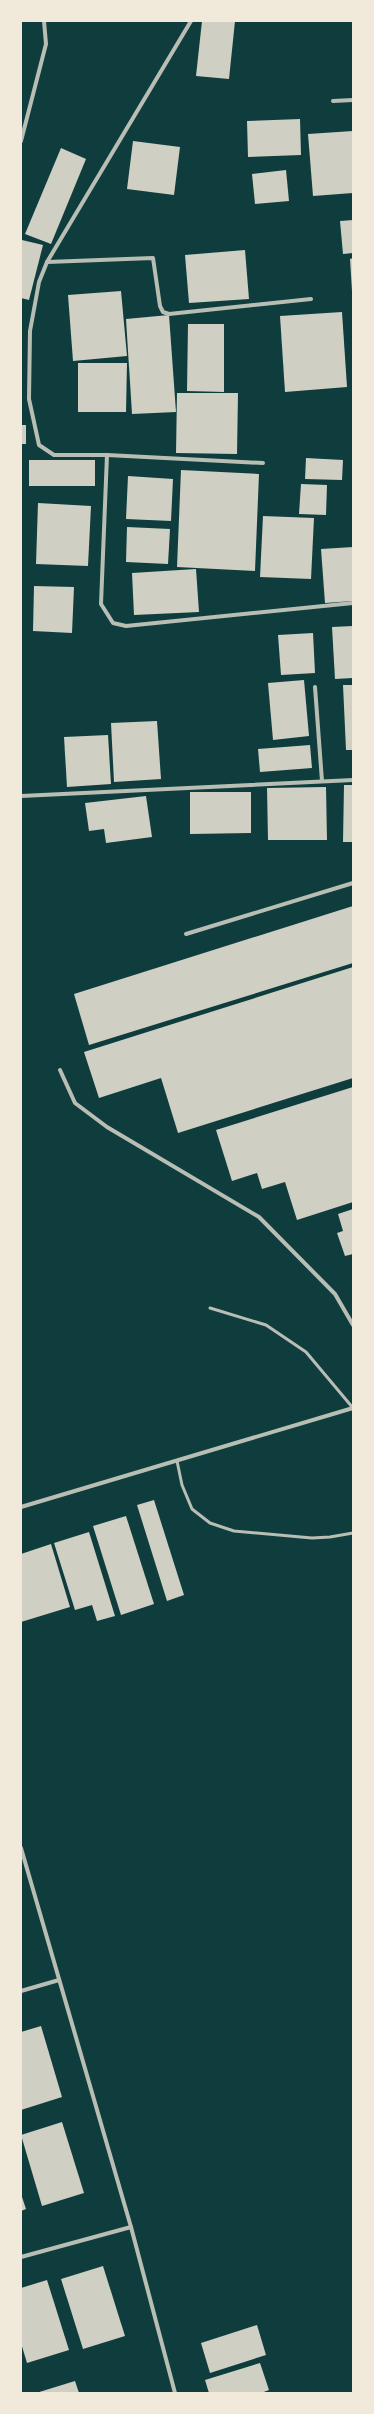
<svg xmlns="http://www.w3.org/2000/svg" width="374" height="2414" font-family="'IBM Plex Sans',sans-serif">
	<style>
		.building { fill: #cfcfc3 }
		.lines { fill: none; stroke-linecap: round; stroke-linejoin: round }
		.service { stroke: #b8beb3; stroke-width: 3 }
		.minor { stroke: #b8beb3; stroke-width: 4 }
	</style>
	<rect width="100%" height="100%" fill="#0f3d3e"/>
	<g class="building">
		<path d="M202,21H235L229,79L196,76Z"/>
		<path d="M300,119L301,155L248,157L247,121Z"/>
		<path d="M353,131V193L313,196L308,134Z"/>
		<path d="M133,141L180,147L174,195L127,189Z"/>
		<path d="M61,148L86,159L51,244L25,234Z"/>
		<path d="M286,170L289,201L255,204L252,174Z"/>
		<path d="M353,220V253L343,254L340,221Z"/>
		<path d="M22,240L43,245L29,300L21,298Z"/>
		<path d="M245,250L249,299L189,303L185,255Z"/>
		<path d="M353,258V291H352L350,259Z"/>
		<path d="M121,291L127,356L73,361L68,295Z"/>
		<path d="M342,312L347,387L285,392L280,316Z"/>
		<path d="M169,315L176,412L132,414L126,319Z"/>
		<path d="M188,324H224V392L187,391Z"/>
		<path d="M78,363H127L126,412H78Z"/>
		<path d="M177,393H238L237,454L176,453Z"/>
		<rect x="21" y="425" width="5" height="19"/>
		<path d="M306,458L343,460L342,480L305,479Z"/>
		<rect x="29" y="460" width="66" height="26"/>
		<path d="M181,470L259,474L255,571L177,567Z"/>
		<path d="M128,476L173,479L171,521L126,519Z"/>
		<path d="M301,484L327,485L326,515L299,514Z"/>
		<path d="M38,503L91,506L88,566L36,564Z"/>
		<path d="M263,516L314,518L311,579L260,577Z"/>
		<path d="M127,527L170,529L168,564L126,562Z"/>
		<path d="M353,547V601L325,603L321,549Z"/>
		<path d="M196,569L199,612L134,615L132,573Z"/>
		<path d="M34,586L74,587L72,633L33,631Z"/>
		<path d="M353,626V678L335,679L332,627Z"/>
		<path d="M313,633L315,673L281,675L278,635Z"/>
		<path d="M304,680L309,736L273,740L268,683Z"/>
		<path d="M343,685H353V750H346Z"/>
		<path d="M157,721L161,779L114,782L111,723Z"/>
		<path d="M108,735L111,784L67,787L64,737Z"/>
		<path d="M310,745L312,768L260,772L258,749Z"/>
		<path d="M344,785H353V842H343Z"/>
		<path d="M326,787L327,840H268L267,788Z"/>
		<path d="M190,792H251V833L190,834Z"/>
		<path d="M146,796L152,837L106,843L104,829L89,831L85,803Z"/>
		<path d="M353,906V963L89,1045L74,994Z"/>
		<path d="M353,967V1078L178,1133L161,1078L99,1098L84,1052Z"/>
		<path d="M353,1087V1202L297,1220L285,1182L262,1189L257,1173L232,1181L216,1130Z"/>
		<path d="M353,1209V1254L345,1256L337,1233L343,1231L338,1214Z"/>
		<path d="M154,1500L184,1595L167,1601L137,1505Z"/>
		<path d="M126,1516L154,1604L121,1615L93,1526Z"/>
		<path d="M89,1532L115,1616L97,1621L92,1605L75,1610L54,1543Z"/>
		<path d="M51,1544L70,1607L21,1622V1554Z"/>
		<path d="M41,2026L62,2097L21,2110V2032Z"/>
		<path d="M62,2122L84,2193L42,2206L21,2135Z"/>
		<path d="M21,2194L26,2209L21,2211Z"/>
		<path d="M103,2266L125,2336L83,2349L61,2279Z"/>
		<path d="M47,2280L69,2350L27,2363L21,2343V2288Z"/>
		<path d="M257,2325L266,2355L210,2373L201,2343Z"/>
		<path d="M260,2363L269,2390L261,2393H209L205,2380Z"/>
		<path d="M75,2381L79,2393H36Z"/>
	</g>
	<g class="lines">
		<g class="service">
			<path d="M210,1308L266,1325L306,1352L353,1408"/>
			<path d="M177,1461L182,1485L192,1509L210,1523L234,1531L312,1538L330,1537L353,1533"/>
		</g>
		<g class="minor">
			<path d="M191,21L47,262L39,282L30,331L29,399L39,445L54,455H107L263,463"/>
			<path d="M333,101L353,100"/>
			<path d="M21,141L46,44L44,21"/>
			<path d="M47,262L153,258L160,306L163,312L169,314L311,299"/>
			<path d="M107,455L101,604L113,623L126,626L353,603"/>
			<path d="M315,687L322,781"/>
			<path d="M21,796L353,780"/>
			<path d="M186,934L353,883"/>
			<path d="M60,1070L75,1103L107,1127L259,1217L335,1294L353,1325"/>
			<path d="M21,1507L353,1408"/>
			<path d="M21,1848L131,2227L175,2393"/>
			<path d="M21,1991L59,1980"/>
			<path d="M21,2257L131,2227"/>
		</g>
	</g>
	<rect width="374" height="2414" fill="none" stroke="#f1e9da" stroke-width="44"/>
</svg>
